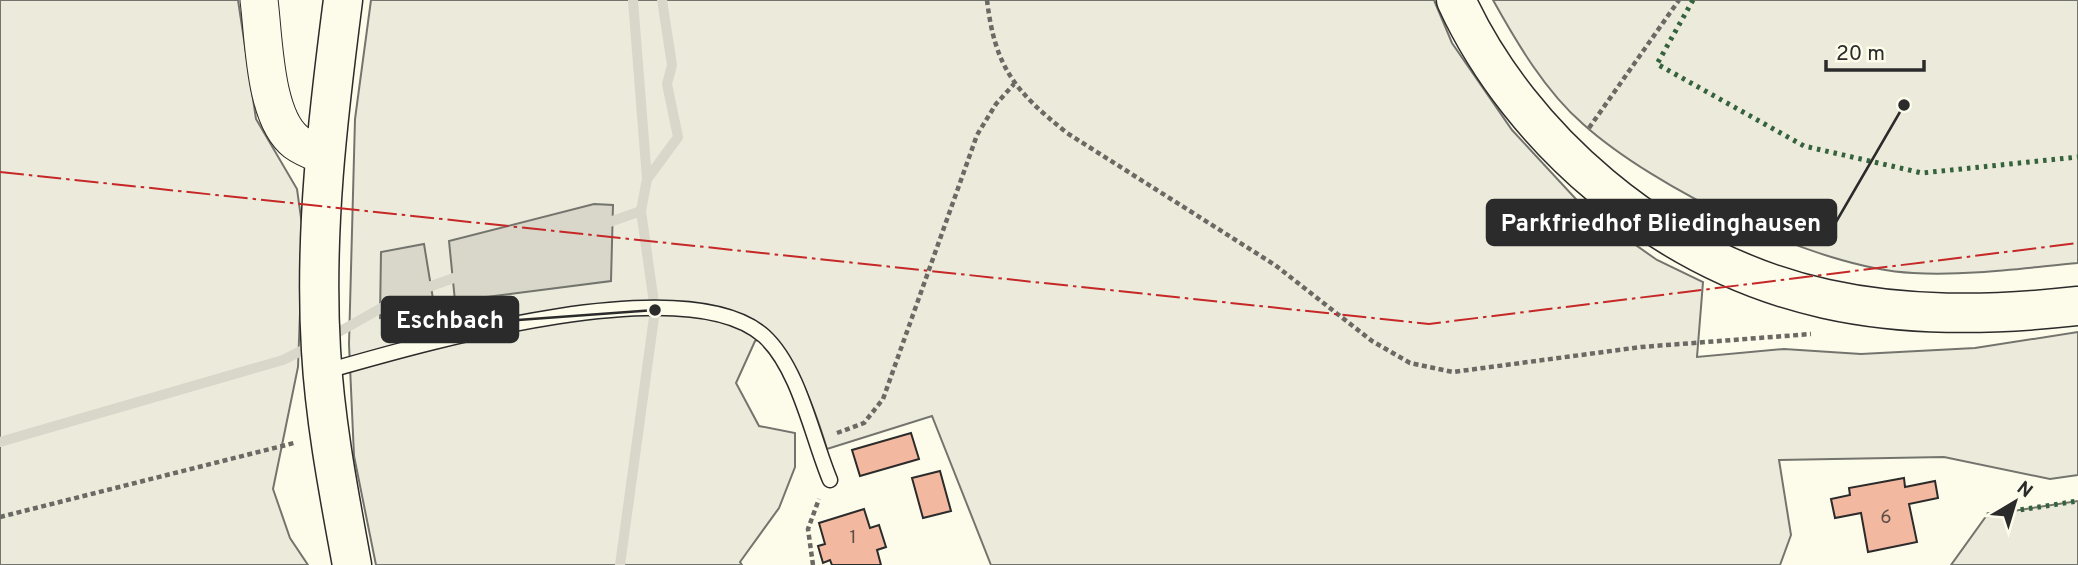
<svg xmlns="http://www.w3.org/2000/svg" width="2078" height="565" font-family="Overpass,sans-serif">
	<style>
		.green { fill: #ecebdb; stroke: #74746e; stroke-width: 2 }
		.water { fill: #d8d7c9; stroke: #74746e; stroke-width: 2 }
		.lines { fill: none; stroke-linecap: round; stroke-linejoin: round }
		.stream { stroke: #d8d7c9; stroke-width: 10 }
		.building { fill: #f2b8a0; stroke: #2b2b2b; stroke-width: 2 }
		.service-casing { stroke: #2b2b2b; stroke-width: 17 }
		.tertiary-casing { stroke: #2b2b2b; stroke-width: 39 }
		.secondary-casing { stroke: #2b2b2b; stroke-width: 41 }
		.path { stroke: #6a6964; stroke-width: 4.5; stroke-dasharray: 5 3.5; stroke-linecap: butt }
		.service { stroke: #fdfbea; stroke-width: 14 }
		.tertiary { stroke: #fdfbea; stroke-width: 37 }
		.secondary { stroke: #fdfbea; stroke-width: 38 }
		.hedge { stroke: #34623c; stroke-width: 5; stroke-dasharray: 3.5 5; stroke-linecap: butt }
		.power { stroke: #c62828; stroke-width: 2; stroke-dasharray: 24 5 3.5 5; stroke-linecap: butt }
		.labels { text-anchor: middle; stroke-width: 5; stroke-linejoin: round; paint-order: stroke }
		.number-label { font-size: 19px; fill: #5d4e48 }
		.leader { fill: none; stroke: #2b2b2b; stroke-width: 2.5 }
		.callout-dot { fill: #2b2b2b; stroke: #fdfbea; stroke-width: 2.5 }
		.callout { fill: #2b2b2b; stroke: #2b2b2b; stroke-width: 2.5 }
		.callout-label { font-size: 24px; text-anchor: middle; font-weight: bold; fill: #fff }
	</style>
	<rect width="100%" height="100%" fill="#fdfbea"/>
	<g class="green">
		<path d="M0,0H238L256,119L297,189L303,232L298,367L273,489L290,538L308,565H0Z"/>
		<path d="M371,0H1434L1452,43L1512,130L1586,210L1657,260L1703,282L1697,357L1784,349L1861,354L1975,348L2078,332V475L2050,479L1944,457L1779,460L1791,535L1780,565H991L932,416L827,449C814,407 800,368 771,334L755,341L736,383L759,426L795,433V467L779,508L740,562L742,565H376L354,456L349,344L355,119Z"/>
		<path d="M1493,0H2078V263C2024,268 1968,276 1913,273C1818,269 1654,188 1583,124C1545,91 1517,43 1493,0Z"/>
		<path d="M2078,501V565H1951L1987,515Z"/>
	</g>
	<g class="water">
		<path d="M594,204L613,205L611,281L455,301L449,241Z"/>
		<path d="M424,244L434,305L380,318L381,252Z"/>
	</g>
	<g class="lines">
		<g class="stream">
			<path d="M648,178L678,137L667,84L672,65L662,0"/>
			<path d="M601,225L641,211"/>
			<path d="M420,290L465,274"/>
			<path d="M330,337L390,303"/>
			<path d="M0,442L283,360L313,345"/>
			<path d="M620,565L655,310L641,211L647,179L633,0"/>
		</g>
	</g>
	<g class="building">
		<path d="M911,433L919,459L860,476L852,450Z"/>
		<path d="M940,471L951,511L923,518L912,478Z"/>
		<path d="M1904,478L1905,487L1935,481L1938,498L1909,504L1917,542L1868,552L1861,513L1835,518L1831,499L1850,495L1849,488Z"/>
		<path d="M864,509L870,528L879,525L886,547L877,550L881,565H832L830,560L823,563L818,546L825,544L819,523Z"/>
	</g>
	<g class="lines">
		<defs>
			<path id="service" d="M323,372C418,345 685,266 764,336C799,368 812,437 830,480"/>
			<path id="tertiary" d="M259,0C264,38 264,117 296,142C304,148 315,152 325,156"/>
			<g id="secondary">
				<path d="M343,0C328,116 314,233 321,350C325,422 339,494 352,565"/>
				<path d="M1456,0C1489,72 1541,136 1601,186C1746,307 1896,326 2078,306"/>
			</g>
		</defs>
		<use href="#service" class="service-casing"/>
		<use href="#tertiary" class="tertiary-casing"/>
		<use href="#secondary" class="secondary-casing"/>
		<g class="path">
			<path d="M987,0C995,68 1015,91 1067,133L1275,265L1372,341L1410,363L1453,372L1641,347L1811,334"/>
			<path d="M1589,128L1679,0"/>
			<path d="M837,433L864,423L883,399L977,135L996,104L1014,84"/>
			<path d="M0,517L294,443"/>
			<path d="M813,565L808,529L819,499"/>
		</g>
		<use href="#service" class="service"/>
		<use href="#tertiary" class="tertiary"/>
		<use href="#secondary" class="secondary"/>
		<g class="hedge">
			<path d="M1693,0L1657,64L1804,146L1922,173L2078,157"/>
			<path d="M1987,515L2078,501"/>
		</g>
		<path class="power" d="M0,172L1429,324L2078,243"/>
	</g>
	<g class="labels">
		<g class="number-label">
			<text x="1886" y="523">6</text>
			<text x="853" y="543">1</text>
		</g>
	</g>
	<path class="leader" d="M1904 105L1836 222M655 310L518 320"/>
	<g class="callout-dot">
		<circle cx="1904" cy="105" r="7"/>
		<circle cx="655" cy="310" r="7"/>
	</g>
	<g class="callout">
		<rect x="1487" y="200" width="349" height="45" rx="7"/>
		<rect x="382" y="297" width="136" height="45" rx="7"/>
	</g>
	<g class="callout-label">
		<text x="1661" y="231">Parkfriedhof Bliedinghausen</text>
		<text x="450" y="328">Eschbach</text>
	</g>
	<g transform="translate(2015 502) rotate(38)" stroke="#fdfbea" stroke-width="5" paint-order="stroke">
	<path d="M0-5L12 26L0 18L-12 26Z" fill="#2b2b2b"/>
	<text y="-10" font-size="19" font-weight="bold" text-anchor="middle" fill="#2b2b2b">N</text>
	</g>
	<path d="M1826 60v10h98v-10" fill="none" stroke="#2b2b2b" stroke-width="3.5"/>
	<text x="1836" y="60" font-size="21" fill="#2b2b2b" stroke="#fdfbea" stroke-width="5" paint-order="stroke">20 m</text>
</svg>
